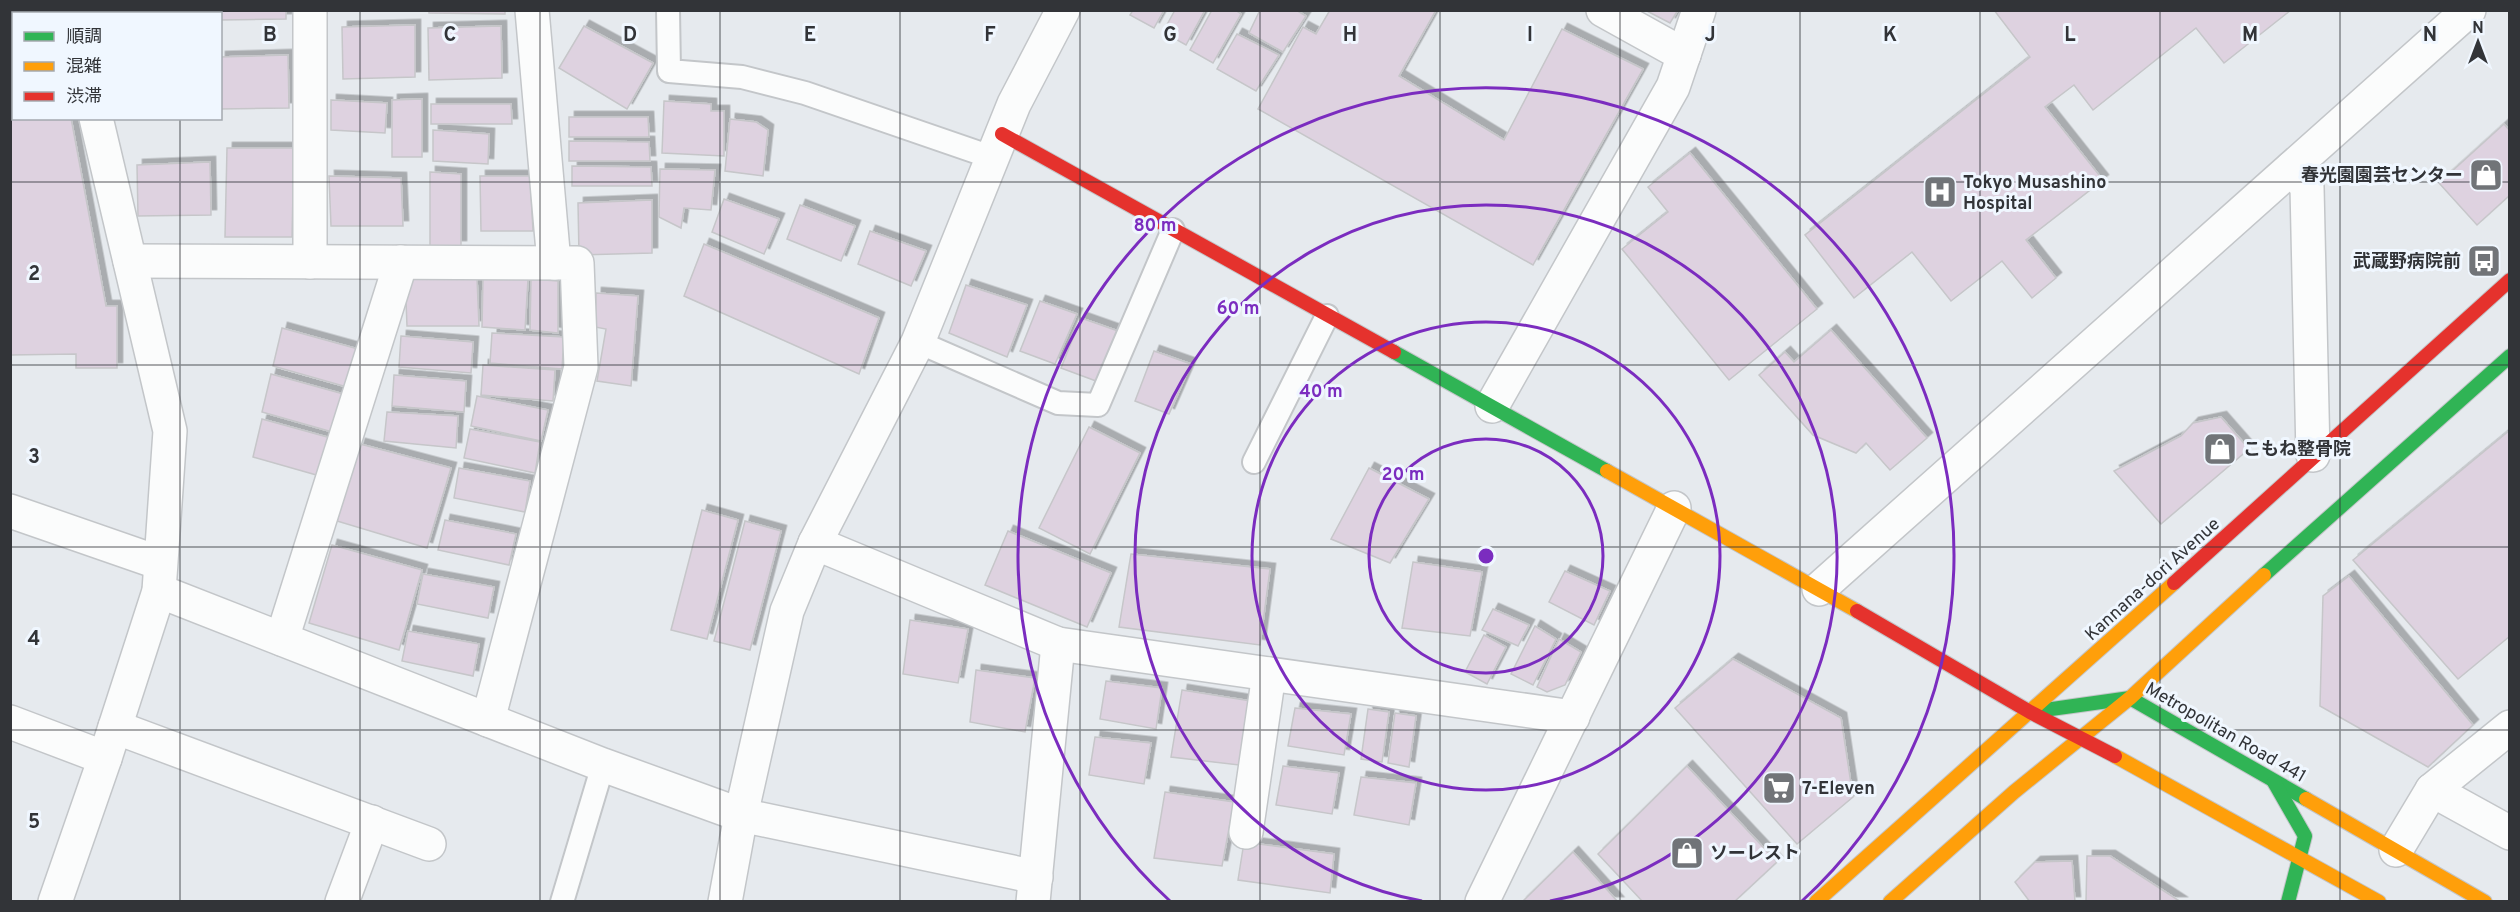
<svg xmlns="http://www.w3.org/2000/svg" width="2520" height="912" font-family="Overpass,'Noto Sans JP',sans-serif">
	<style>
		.building { fill: #ded2e0; stroke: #c6c6c9; stroke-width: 1.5; filter: url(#shadow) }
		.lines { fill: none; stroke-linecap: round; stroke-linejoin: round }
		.lane-casing { stroke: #c3c6c9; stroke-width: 26 }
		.street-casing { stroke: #c3c6c9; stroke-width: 36 }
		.fast-casing { stroke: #c3c6c9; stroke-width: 16 }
		.slow-casing { stroke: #c3c6c9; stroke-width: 16 }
		.jam-casing { stroke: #c3c6c9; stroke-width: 16 }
		.lane { stroke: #fbfcfc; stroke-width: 22 }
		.street { stroke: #fbfcfc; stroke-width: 33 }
		.fast { stroke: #30b455; stroke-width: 14 }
		.slow { stroke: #ff9f0a; stroke-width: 14 }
		.jam { stroke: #e5322d; stroke-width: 14 }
		.grid { fill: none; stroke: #323438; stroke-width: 1.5; stroke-opacity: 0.55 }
		.ring { fill: none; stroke: #7b2cbf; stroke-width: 3 }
		.labels { text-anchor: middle; stroke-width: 6; stroke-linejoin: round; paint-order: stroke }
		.poi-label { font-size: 18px; font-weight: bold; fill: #323438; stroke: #f0f7ff; text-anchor: start }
		.street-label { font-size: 18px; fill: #323438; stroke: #f0f7ff }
		.grid-label { font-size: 20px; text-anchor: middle; font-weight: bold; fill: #323438; stroke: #f0f7ff; stroke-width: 6; stroke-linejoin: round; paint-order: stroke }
		.centre { fill: #7b2cbf; stroke: #f0f7ff; stroke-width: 3 }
		.ring-label { font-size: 18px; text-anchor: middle; font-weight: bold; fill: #7b2cbf; stroke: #f0f7ff; stroke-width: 6; stroke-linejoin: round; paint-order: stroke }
	</style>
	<defs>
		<filter id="shadow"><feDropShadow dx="5.5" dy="-5.5" stdDeviation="0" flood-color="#0004"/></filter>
	</defs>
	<rect width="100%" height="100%" fill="#e6eaee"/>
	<g class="building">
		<path d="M213,10H286V19L220,20V14H214Z"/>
		<path d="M429,10H505V14L429,13Z"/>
		<path d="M1133,10H1164L1154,28L1130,15Z"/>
		<path d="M1175,10H1205L1186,45L1163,32Z"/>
		<path d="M1212,10H1235L1241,14L1213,63L1190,50Z"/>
		<path d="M1260,10H1296L1306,16L1283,52L1249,33Z"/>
		<path d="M1330,10H1436L1399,76L1504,140L1562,29L1643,69L1533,265L1258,109L1303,27L1316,34Z"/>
		<path d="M1645,10H1678L1670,23Z"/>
		<path d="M1994,10H2291L2224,63L2196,28L2093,110L2074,85L2045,107L2103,180L2026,240L2056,278L2032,298L2002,261L1951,301L1912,252L1854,298L1805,235L2030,57Z"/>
		<path d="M415,25V77L343,79L342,27Z"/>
		<path d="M501,26L502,78L429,80L428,28Z"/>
		<path d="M584,26L653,63L627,109L559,68Z"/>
		<path d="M1237,34L1279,55L1256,91L1217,69Z"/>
		<path d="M10,47H14V118H71L106,306H117V368H76V354L10,355Z"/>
		<path d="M288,55L289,108L220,109V57Z"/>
		<path d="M422,99V157H392V100Z"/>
		<path d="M331,100L387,103L385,133L331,130Z"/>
		<path d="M664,101L711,104V111H724V156L662,153Z"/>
		<path d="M431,104H511L512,124H431Z"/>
		<path d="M569,117H648L649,137H569Z"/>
		<path d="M730,119L756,122L768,130L763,176L725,171Z"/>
		<path d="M2504,124L2510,131V195L2477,225L2439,183Z"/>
		<path d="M433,130L489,134L488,164L433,161Z"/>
		<path d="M569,141L649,142L650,161H569Z"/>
		<path d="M227,148H294L292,237H225Z"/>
		<path d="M1690,153L1817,309L1729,380L1622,249L1668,212L1648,187Z"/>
		<path d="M210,162L211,215L138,216L137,165Z"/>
		<path d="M572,166L651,167L652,186H572Z"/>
		<path d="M660,169L715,170L711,210L684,208L681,228L659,217Z"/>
		<path d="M430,172L461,174V246H430Z"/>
		<path d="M329,176L401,178L403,226H331Z"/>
		<path d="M480,176H530L533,231H481Z"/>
		<path d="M724,199L779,219L764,254L712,232Z"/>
		<path d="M652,200V253L579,255L578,203Z"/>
		<path d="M800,205L855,226L841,261L787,239Z"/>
		<path d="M870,231L926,251L911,286L858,264Z"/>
		<path d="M704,244L879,318L859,374L684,296Z"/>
		<path d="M405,276L477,278L479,326H407Z"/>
		<path d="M483,277L528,279L525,330L482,327Z"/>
		<path d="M531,279L558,281V333L530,330Z"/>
		<path d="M966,285L1027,305L1007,357L949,333Z"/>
		<path d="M596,293L638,296L631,386L597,381L606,329L595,327Z"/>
		<path d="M1040,301L1077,314L1055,364L1020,351Z"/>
		<path d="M1081,318L1118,331L1096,381L1061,368Z"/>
		<path d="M282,328L358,349L347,387L273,366Z"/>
		<path d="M1831,330L1927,438L1890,470L1866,443L1856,453L1813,435L1759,375L1785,352L1794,362Z"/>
		<path d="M492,333L564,337L562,369L490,363Z"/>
		<path d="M401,336L473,342L471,373L399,367Z"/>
		<path d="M1154,351L1191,364L1169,414L1135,401Z"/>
		<path d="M483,365L555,370L553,401L481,395Z"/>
		<path d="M271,374L347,395L336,433L262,412Z"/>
		<path d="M394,375L466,381L464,412L392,406Z"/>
		<path d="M477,396L548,410L541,441L471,426Z"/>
		<path d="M387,412L458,416L456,448L384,441Z"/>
		<path d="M2221,417L2249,449L2161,524L2114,471L2181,436L2193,423Z"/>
		<path d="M262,419L338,440L327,478L253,457Z"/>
		<path d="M1089,427L1140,453L1090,554L1039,528Z"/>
		<path d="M470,429L540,442L535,473L464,458Z"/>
		<path d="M2510,430V636L2458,679L2353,560Z"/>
		<path d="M360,444L451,468L427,548L337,521Z"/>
		<path d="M459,468L530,481L525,512L454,498Z"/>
		<path d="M1369,468L1429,499L1390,563L1331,539Z"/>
		<path d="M702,510L738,520L707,639L671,630Z"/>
		<path d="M445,520L516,534L509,565L438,550Z"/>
		<path d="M745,521L781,531L750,650L714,641Z"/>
		<path d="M1008,531L1111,573L1087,627L985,585Z"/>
		<path d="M332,545L422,570L399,650L309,623Z"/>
		<path d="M1131,554L1270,569L1260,645L1119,627Z"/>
		<path d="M1413,562L1482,572L1470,636L1402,628Z"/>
		<path d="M1565,571L1610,591L1594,625L1549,602Z"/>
		<path d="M423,574L494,587L488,618L417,604Z"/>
		<path d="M2349,576L2473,725L2428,767L2320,706L2323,596Z"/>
		<path d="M1493,609L1529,625L1518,646L1482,630Z"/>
		<path d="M910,620L968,629L958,683L903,674Z"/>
		<path d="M1535,626L1556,639L1533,685L1511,674Z"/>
		<path d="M408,631L479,644L473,676L402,661Z"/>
		<path d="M1484,635L1506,647L1487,684L1465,672Z"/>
		<path d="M1559,639L1581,652L1565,685L1547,692L1537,687Z"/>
		<path d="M1733,659L1841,718L1853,797L1797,844L1675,708Z"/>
		<path d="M976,670L1035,678L1025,732L970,722Z"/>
		<path d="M1106,681L1162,688L1156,729L1100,719Z"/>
		<path d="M1182,690L1251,701L1239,765L1171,757Z"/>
		<path d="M1295,708L1351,714L1344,755L1288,746Z"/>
		<path d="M1368,709L1389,712L1382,762L1361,759Z"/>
		<path d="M1395,713L1416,716L1409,767L1388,763Z"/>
		<path d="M1095,737L1151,743L1144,784L1089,775Z"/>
		<path d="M1283,766L1339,773L1332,814L1276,805Z"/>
		<path d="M1687,766L1777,862L1734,902H1643L1598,854Z"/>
		<path d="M1361,777L1416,783L1409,825L1354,815Z"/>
		<path d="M1165,792L1234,802L1222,866L1154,858Z"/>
		<path d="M1244,842L1334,854L1330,893L1238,880Z"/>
		<path d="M1573,852L1618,902H1522Z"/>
		<path d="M2087,856H2110L2181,902H2086Z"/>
		<path d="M2072,861L2075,902H2030L2015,882L2035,862Z"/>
	</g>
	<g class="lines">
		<defs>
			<g id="lane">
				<path d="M668,10L669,71L742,77L805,93L991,157"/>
				<path d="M918,342L1058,403L1098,405L1173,230"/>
				<path d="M1254,462L1327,316"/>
				<path d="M562,902L603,765"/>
			</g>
			<g id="street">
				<path d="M71,10V14"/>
				<path d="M310,10V262"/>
				<path d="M532,10L554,263"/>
				<path d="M1603,10L1684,55"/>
				<path d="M2292,168L2307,187L2313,455"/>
				<path d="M130,261L577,263L581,367L488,720"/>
				<path d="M1492,406L1673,87L1699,10"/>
				<path d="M10,511L160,563"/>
				<path d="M815,543L1058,644L1573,717"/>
				<path d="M1819,589L2469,10"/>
				<path d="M159,591L603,765L741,815L1036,877"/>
				<path d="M282,639L401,262"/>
				<path d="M10,722L105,758"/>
				<path d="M115,727L429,844"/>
				<path d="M2432,790L2510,833"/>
				<path d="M1246,832L1269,674"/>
				<path d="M2396,850L2432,790L2510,727"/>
				<path d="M55,902L105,758L159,591L170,431L96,118"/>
				<path d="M342,902L372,822"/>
				<path d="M725,902L741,815L787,611L815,543L918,342L1014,104L1063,10"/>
				<path d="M1033,902L1058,644"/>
				<path d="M1482,902L1674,508"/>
			</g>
			<g id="fast">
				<path d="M1394,352L1607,471"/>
				<path d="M2264,575L2510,356"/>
				<path d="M2030,712L2130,698L2306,799"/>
				<path d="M2274,782L2305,836L2288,902"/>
			</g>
			<g id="slow">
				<path d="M1607,471L1857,611"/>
				<path d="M2115,756L2379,902"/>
				<path d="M2306,799L2485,902"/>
				<path d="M1816,902L2174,583"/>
				<path d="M1890,902L2014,792L2130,698L2264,575"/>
			</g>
			<g id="jam">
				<path d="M1002,134L1394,352"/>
				<path d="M2174,583L2510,280"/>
				<path d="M1857,611L2030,712L2115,756"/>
			</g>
		</defs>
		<use href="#lane" class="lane-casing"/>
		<use href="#street" class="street-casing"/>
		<use href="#fast" class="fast-casing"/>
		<use href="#slow" class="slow-casing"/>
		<use href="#jam" class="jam-casing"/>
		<use href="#lane" class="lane"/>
		<use href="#street" class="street"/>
		<use href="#fast" class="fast"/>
		<use href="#slow" class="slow"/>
		<use href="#jam" class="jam"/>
	</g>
	<path class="grid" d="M180,10V14M360,10V902M540,10V902M720,10V902M900,10V902M1080,10V902M1260,10V902M1440,10V902M1620,10V902M1800,10V902M1980,10V902M2160,10V902M2340,10V902M180,118V902M10,182H2510M10,365H2510M10,547H2510M10,730H2510"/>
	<g class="ring">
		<circle cx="1486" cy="556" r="117"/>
		<circle cx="1486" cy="556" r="234"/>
		<path d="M1422 901A351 351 0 1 1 1550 901"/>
		<path d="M1170 901A468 468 0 1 1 1802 901"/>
	</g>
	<defs>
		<symbol id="shop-square" viewBox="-11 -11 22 22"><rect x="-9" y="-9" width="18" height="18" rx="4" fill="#717478" stroke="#f0f7ff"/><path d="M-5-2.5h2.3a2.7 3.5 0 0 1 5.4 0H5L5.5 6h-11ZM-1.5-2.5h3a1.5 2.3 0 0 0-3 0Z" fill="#fff"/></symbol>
		<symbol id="hospital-square" viewBox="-11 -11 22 22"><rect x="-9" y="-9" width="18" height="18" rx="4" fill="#717478" stroke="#f0f7ff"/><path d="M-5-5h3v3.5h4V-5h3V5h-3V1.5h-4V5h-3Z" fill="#fff"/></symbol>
		<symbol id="bus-square" viewBox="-11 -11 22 22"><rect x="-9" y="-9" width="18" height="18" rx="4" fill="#717478" stroke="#f0f7ff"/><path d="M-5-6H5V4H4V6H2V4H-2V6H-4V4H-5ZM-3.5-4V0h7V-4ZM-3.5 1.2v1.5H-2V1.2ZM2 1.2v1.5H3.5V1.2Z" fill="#fff"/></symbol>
		<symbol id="supermarket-square" viewBox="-11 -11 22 22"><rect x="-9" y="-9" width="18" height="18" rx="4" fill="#717478" stroke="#f0f7ff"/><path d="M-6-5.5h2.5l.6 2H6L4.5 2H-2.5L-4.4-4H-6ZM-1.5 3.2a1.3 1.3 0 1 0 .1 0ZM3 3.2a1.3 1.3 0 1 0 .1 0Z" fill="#fff"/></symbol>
	</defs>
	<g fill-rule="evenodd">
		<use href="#shop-square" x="2467" y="156" width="38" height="38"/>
		<use href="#hospital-square" x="1921" y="173" width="38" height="38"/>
		<use href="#bus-square" x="2465" y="242" width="38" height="38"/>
		<use href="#shop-square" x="2201" y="430" width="38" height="38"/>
		<use href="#supermarket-square" x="1760" y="769" width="38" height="38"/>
		<use href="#shop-square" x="1668" y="834" width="38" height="38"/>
	</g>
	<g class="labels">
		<g class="poi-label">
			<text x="2463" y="181" text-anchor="end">春光園園芸センター</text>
			<text x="1963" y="188">Tokyo Musashino<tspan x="1963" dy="21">Hospital</tspan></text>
			<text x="2461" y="267" text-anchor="end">武蔵野病院前</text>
			<text x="2243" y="455">こもね整骨院</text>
			<text x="1802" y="794">7-Eleven</text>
			<text x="1710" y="859">ソーレスト</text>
		</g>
		<g class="street-label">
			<text transform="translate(2152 579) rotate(-42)" y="6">Kannana-dori Avenue</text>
			<text transform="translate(2226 732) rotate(30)" y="6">Metropolitan Road 441</text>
		</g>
	</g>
	<g class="grid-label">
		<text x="270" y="41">B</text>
		<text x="450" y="41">C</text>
		<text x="630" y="41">D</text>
		<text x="810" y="41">E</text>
		<text x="990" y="41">F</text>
		<text x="1170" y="41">G</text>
		<text x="1350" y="41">H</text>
		<text x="1530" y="41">I</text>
		<text x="1710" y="41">J</text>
		<text x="1890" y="41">K</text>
		<text x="2070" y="41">L</text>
		<text x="2250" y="41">M</text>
		<text x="2430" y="41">N</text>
		<text x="34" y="280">2</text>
		<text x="34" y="463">3</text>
		<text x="34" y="645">4</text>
		<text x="34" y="828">5</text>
	</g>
	<circle cx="1486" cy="556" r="9" class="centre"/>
	<g class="ring-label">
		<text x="1155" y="231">80 m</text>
		<text x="1238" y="314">60 m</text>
		<text x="1321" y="397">40 m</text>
		<text x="1403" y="480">20 m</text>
	</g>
	<rect width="2520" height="912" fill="none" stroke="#323438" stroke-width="24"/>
	<rect x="12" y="12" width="210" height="108" fill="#f0f7ff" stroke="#a4a9af" stroke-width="1.5"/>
	<rect x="24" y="32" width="30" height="9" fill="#30b455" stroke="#a4a9af" stroke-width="1.5"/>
	<text x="66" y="42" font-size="18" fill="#323438">順調</text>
	<rect x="24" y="62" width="30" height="9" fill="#ff9f0a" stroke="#a4a9af" stroke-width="1.5"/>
	<text x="66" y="72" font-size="18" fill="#323438">混雑</text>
	<rect x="24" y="92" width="30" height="9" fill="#e5322d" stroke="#a4a9af" stroke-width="1.5"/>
	<text x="66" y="102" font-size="18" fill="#323438">渋滞</text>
	<g transform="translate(2478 42)" stroke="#f0f7ff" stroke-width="4.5" paint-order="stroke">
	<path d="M0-4.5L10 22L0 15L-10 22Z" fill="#323438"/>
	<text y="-9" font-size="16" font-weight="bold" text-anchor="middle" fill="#323438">N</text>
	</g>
</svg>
